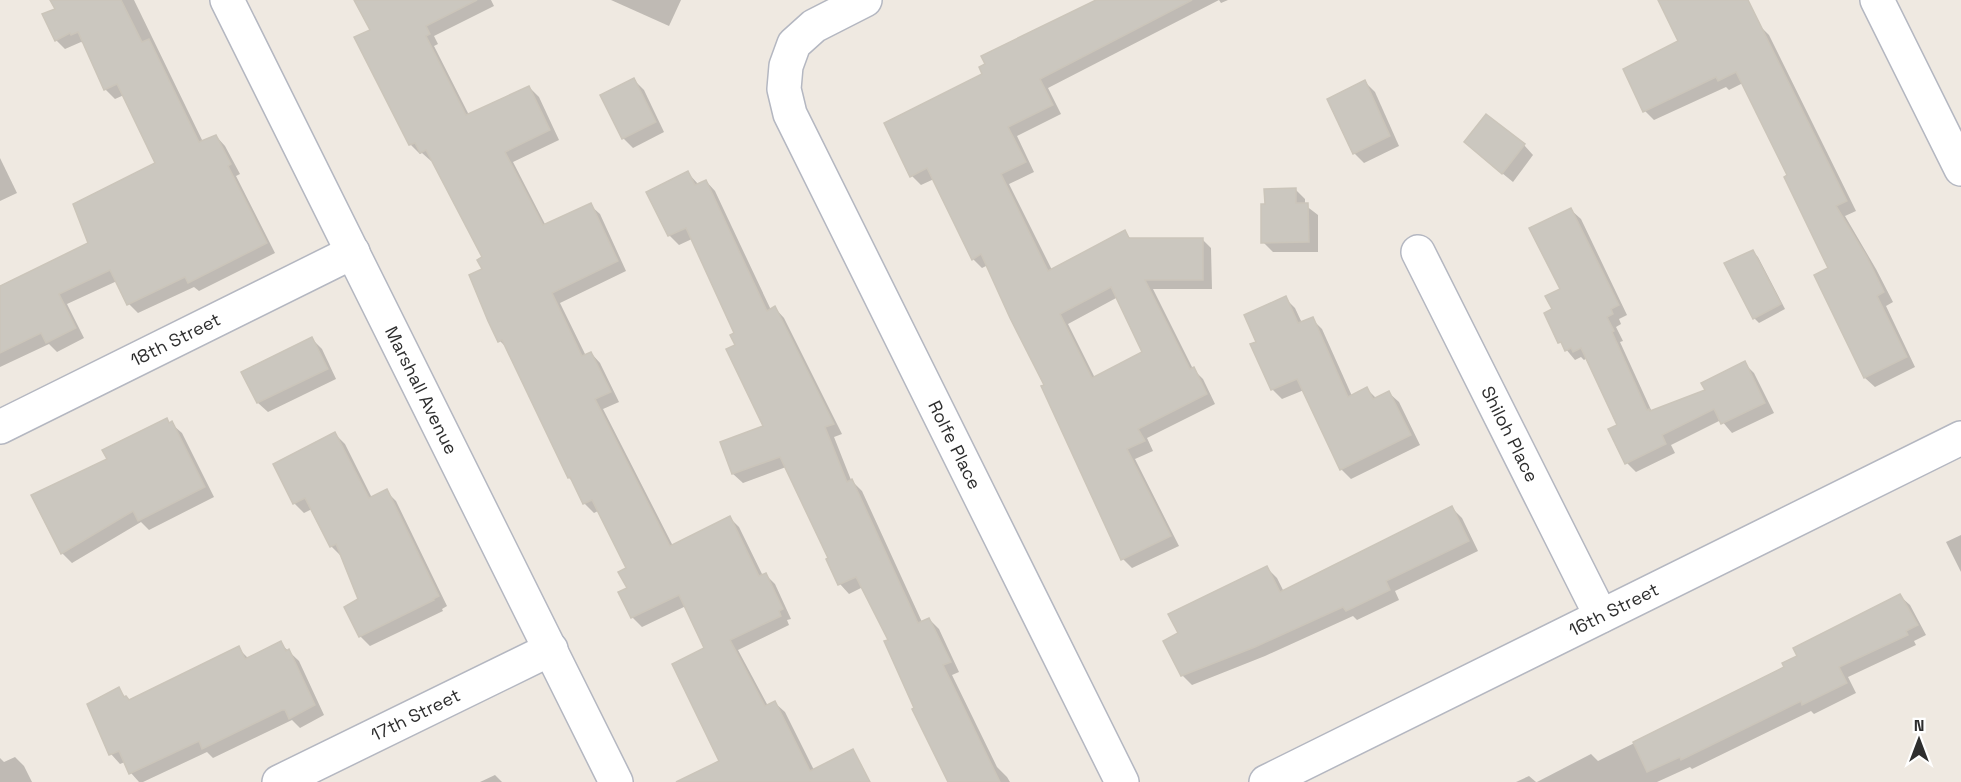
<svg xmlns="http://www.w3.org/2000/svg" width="1961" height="782" font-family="'Space Grotesk',sans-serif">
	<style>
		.shadow { fill: #0003; fill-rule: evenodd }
		.building { fill: #cbc7bf; stroke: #cbc5ba; stroke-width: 1.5; fill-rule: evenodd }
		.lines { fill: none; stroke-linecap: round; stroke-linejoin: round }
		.minor-casing { stroke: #b4b7c1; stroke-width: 36 }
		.tertiary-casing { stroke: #b4b7c1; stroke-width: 36 }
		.secondary-casing { stroke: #b4b7c1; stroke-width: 36 }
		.minor { stroke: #fff; stroke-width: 33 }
		.tertiary { stroke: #fff; stroke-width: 33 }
		.secondary { stroke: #fff; stroke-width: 33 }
		.labels { text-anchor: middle; stroke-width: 4.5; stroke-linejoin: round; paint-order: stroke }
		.street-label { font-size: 18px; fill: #2e2e2e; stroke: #fff }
	</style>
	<rect width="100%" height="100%" fill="#efe9e1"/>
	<g class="shadow">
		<path d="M52,0H134L203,142L216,136L225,146L240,174L236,176L275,253L199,291L194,287L138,313L129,304L117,281L67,304L84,338L57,352L49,344L0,367V286L90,243L157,164L124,95L115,99L105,89L84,43L81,42L65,49L56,40L57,10Z"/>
		<path d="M357,0H491L494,6L434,36L438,44L434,46L469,115L529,87L539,97L559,140L513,162L546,226L590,205L600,214L626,271L560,303L586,356L591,353L600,363L619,402L603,409L673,546L730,518L739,527L763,576L766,575L775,584L791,619L787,620L789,625L738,650L768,706L775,703L785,712L820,782H724L706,649L686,606L642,627L632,617L628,569L598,511L594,513L584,503L575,483L569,478L509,350L500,341L484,258L433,160L431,161L422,153L420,154L411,145L357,38L372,30Z"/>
		<path d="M611,0H681L669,26Z"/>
		<path d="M1099,0H1228L1221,3L1219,0L1048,88L1061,114L1017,136L1034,172L1009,184L1052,270L1124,232L1131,239H1202L1211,248L1212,289H1153L1193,369L1203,379L1215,404L1147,438L1153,451L1135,459L1179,546L1132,568L1123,559L1046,385L988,265L982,268L973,259L934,179L921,185L912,176L984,75ZM1118,297L1144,353L1095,378L1068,324Z"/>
		<path d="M1659,0H1744L1759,25L1769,35L1856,211L1845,216L1876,269L1893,302L1886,306L1915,367L1875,387L1865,378L1816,275L1830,268L1790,176L1743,83L1729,90L1726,87L1654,120L1645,111L1680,41Z"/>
		<path d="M634,80L644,90L664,132L633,148L623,138Z"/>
		<path d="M1365,82L1375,92L1399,146L1364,163L1354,153Z"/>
		<path d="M1524,145L1533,155L1513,182L1475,151Z"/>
		<path d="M0,158L17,193L0,201Z"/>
		<path d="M688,173L699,185L706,181L715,191L771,310L775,308L784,318L842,434L834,437L851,480L862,491L922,622L929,619L939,629L959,672L952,675L997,767L1007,777L1010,782H949L916,709L890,640L863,587L849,594L840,584L828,560L830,559L786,467L743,483L733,474L722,443L765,427L737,346L736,334L692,239L679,245L669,235L648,193Z"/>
		<path d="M1295,189L1305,199V205L1318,215V252H1273L1263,242Z"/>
		<path d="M1571,210L1581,219L1627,315L1619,319L1621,324L1616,327L1623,341L1620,342L1652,412L1707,391L1744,363L1754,373L1774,413L1732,433L1721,420L1671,445L1675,453L1636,472L1627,463L1619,425L1587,358L1584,360L1581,357L1575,360L1560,342L1554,310L1562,290Z"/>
		<path d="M1753,252L1758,257L1785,309L1759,323L1754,318Z"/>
		<path d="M1285,298L1295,308L1302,323L1312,319L1322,329L1352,396L1367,389L1377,399L1389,393L1399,402L1420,445L1351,479L1341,469L1304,390L1282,399L1272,389L1258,343Z"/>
		<path d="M312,339L322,349L336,379L268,412L258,403Z"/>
		<path d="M166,419L182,433L214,497L149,530L141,522L72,563L62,553L33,496L109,460Z"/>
		<path d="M335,434L345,444L372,498L386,491L396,501L447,606L442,609L443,611L370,646L360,636V600L341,556L331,546L312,509L304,513L294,503Z"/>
		<path d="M1452,508L1462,518L1478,551L1395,591L1399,600L1357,620L1353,616L1265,656L1192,685L1182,675L1180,634L1267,568L1277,578L1284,592Z"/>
		<path d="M1961,535V572L1946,542Z"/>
		<path d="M1900,596L1910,605L1926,635L1914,641L1916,645L1848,677L1856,693L1814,714L1811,711L1692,769L1690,767L1657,782H1537L1591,754L1598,761L1786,668L1799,657Z"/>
		<path d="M280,643L299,661L324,715L300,728L292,720L213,758L207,752L143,782H139L131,773L125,762L120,764L111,754L118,689L130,702L238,648L249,659Z"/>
		<path d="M15,757L24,766L32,782H0V758L4,762Z"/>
		<path d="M495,775L502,782H480Z"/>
		<path d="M1529,776L1536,782H1516Z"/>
	</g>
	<g class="building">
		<path d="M50,0H121L142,42L149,39L199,142L216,135L231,164L228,166L267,243L188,283L185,277L127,305L110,270L59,294L76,328L46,343L41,333L0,353V286L88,243L73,204L155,163L117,84L104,90L78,32L71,35L70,33L55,41L42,14L55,9Z"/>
		<path d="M354,0H477L426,26L430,34L426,36L466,115L529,86L550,130L505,152L543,225L591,203L618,261L552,293L582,356L591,352L611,392L595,399L670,546L730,516L759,576L766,573L783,609L779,611L781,616L730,640L765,706L775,701L810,771L853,749L870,782H676L719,761L672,664L704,648L679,595L631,618L618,592L627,588L618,572L626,568L592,500L583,504L570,477L568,478L502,340L498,342L488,321L469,275L482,269L477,260L482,257L426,150L420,153L415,143L409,145L354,37L370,30Z"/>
		<path d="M1096,0H1192L1040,79L1053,105L1008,127L1026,162L1001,174L1048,271L1125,230L1129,238H1203V280H1145L1190,369L1194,367L1207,394L1138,429L1145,441L1127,449L1171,536L1121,560L1041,386L1044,385L1010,318L981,254L972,260L927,168L910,177L884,123L982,74L979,67L985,64L981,56ZM1111,287L1142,352L1092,378L1060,314Z"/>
		<path d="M1658,0H1748L1847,201L1836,206L1867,257L1884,292L1877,296L1907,357L1864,378L1814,275L1828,268L1784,177L1787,175L1736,72L1718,81L1716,77L1643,112L1623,69L1678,41Z"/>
		<path d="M634,78L656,122L622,139L600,95Z"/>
		<path d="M1365,80L1390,136L1353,154L1327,99Z"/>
		<path d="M1486,114L1525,144L1502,174L1464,142Z"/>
		<path d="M688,171L695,185L706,180L767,311L775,306L834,424L825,427L847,482L852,479L918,623L929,618L951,662L943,665L1000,782H948L912,709L914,708L884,641L888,640L856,577L838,585L826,559L828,558L780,457L732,474L720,442L763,426L726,349L735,345L730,335L734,333L686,228L668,236L646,192Z"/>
		<path d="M1296,188V203H1308L1309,242L1261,243V204H1265L1264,189Z"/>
		<path d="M1571,208L1619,305L1611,309L1613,314L1607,317L1614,331L1612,332L1647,410L1649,409L1650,411L1705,390L1701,383L1745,361L1765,403L1721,424L1714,409L1662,435L1666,444L1625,464L1608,429L1617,425L1581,348L1573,352L1571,348L1565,351L1561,342L1558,343L1544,313L1552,309L1545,296L1560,289L1529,228Z"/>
		<path d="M1753,250L1781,304L1753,319L1724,263Z"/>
		<path d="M1286,296L1298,323L1313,317L1348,397L1367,387L1373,399L1389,391L1411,435L1340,470L1297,379L1271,390L1250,344L1256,342L1244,315Z"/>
		<path d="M312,337L328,369L257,403L241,372Z"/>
		<path d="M167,418L169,423L172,421L205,487L138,521L133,511L61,554L31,495L107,459L102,450Z"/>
		<path d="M335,432L369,498L387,489L439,596L433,599L434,600L359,637L344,607L358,599L336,544L330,547L305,498L293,504L273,464Z"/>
		<path d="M1452,506L1469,541L1386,581L1390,590L1346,611L1343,607L1255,647L1181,676L1163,641L1178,633L1168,614L1267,566L1280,592Z"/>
		<path d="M1900,594L1918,625L1906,631L1908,635L1839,667L1847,683L1802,705L1801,701L1681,760L1680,757L1647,772L1633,742L1784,667L1782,663L1797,656L1793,648Z"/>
		<path d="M281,641L286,651L289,649L315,705L289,719L285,710H282L202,749L199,741L129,774L119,751L109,755L87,704L119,687L124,697L126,696L129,700L239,646L245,659Z"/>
	</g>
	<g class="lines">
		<defs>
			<g id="minor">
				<path id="s1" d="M865,0L814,26L794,44L786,66L784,89L790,114L1122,782"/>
				<path id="s2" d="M1418,252L1601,616"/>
				<path id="s3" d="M0,427L353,252"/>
				<path id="s4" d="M279,782L551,649"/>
			</g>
			<g id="tertiary">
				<path id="s5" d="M227,0L616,782"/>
				<path d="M1877,0L1961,169"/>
			</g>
			<g id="secondary">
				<path id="s6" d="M1266,782L1961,438"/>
			</g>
		</defs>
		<use href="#minor" class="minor-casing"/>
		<use href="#tertiary" class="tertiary-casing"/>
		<use href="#secondary" class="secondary-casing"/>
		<use href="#minor" class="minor"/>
		<use href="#tertiary" class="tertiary"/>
		<use href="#secondary" class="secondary"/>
	</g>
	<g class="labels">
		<g class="street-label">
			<text dy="6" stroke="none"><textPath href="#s3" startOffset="196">18th Street</textPath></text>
			<text dy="6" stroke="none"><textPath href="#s5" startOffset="436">Marshall Avenue</textPath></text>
			<text dy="6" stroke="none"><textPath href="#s2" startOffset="204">Shiloh Place</textPath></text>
			<text dy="6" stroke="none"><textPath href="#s1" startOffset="526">Rolfe Place</textPath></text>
			<text dy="6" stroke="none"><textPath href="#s6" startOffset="388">16th Street</textPath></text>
			<text dy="6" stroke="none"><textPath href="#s4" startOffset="152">17th Street</textPath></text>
		</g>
	</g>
	<g transform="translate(1919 740)" stroke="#ffffff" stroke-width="4.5" paint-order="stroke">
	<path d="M0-4.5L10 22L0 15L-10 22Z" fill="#2e2e2e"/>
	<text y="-9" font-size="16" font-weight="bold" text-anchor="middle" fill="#2e2e2e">N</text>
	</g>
</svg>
